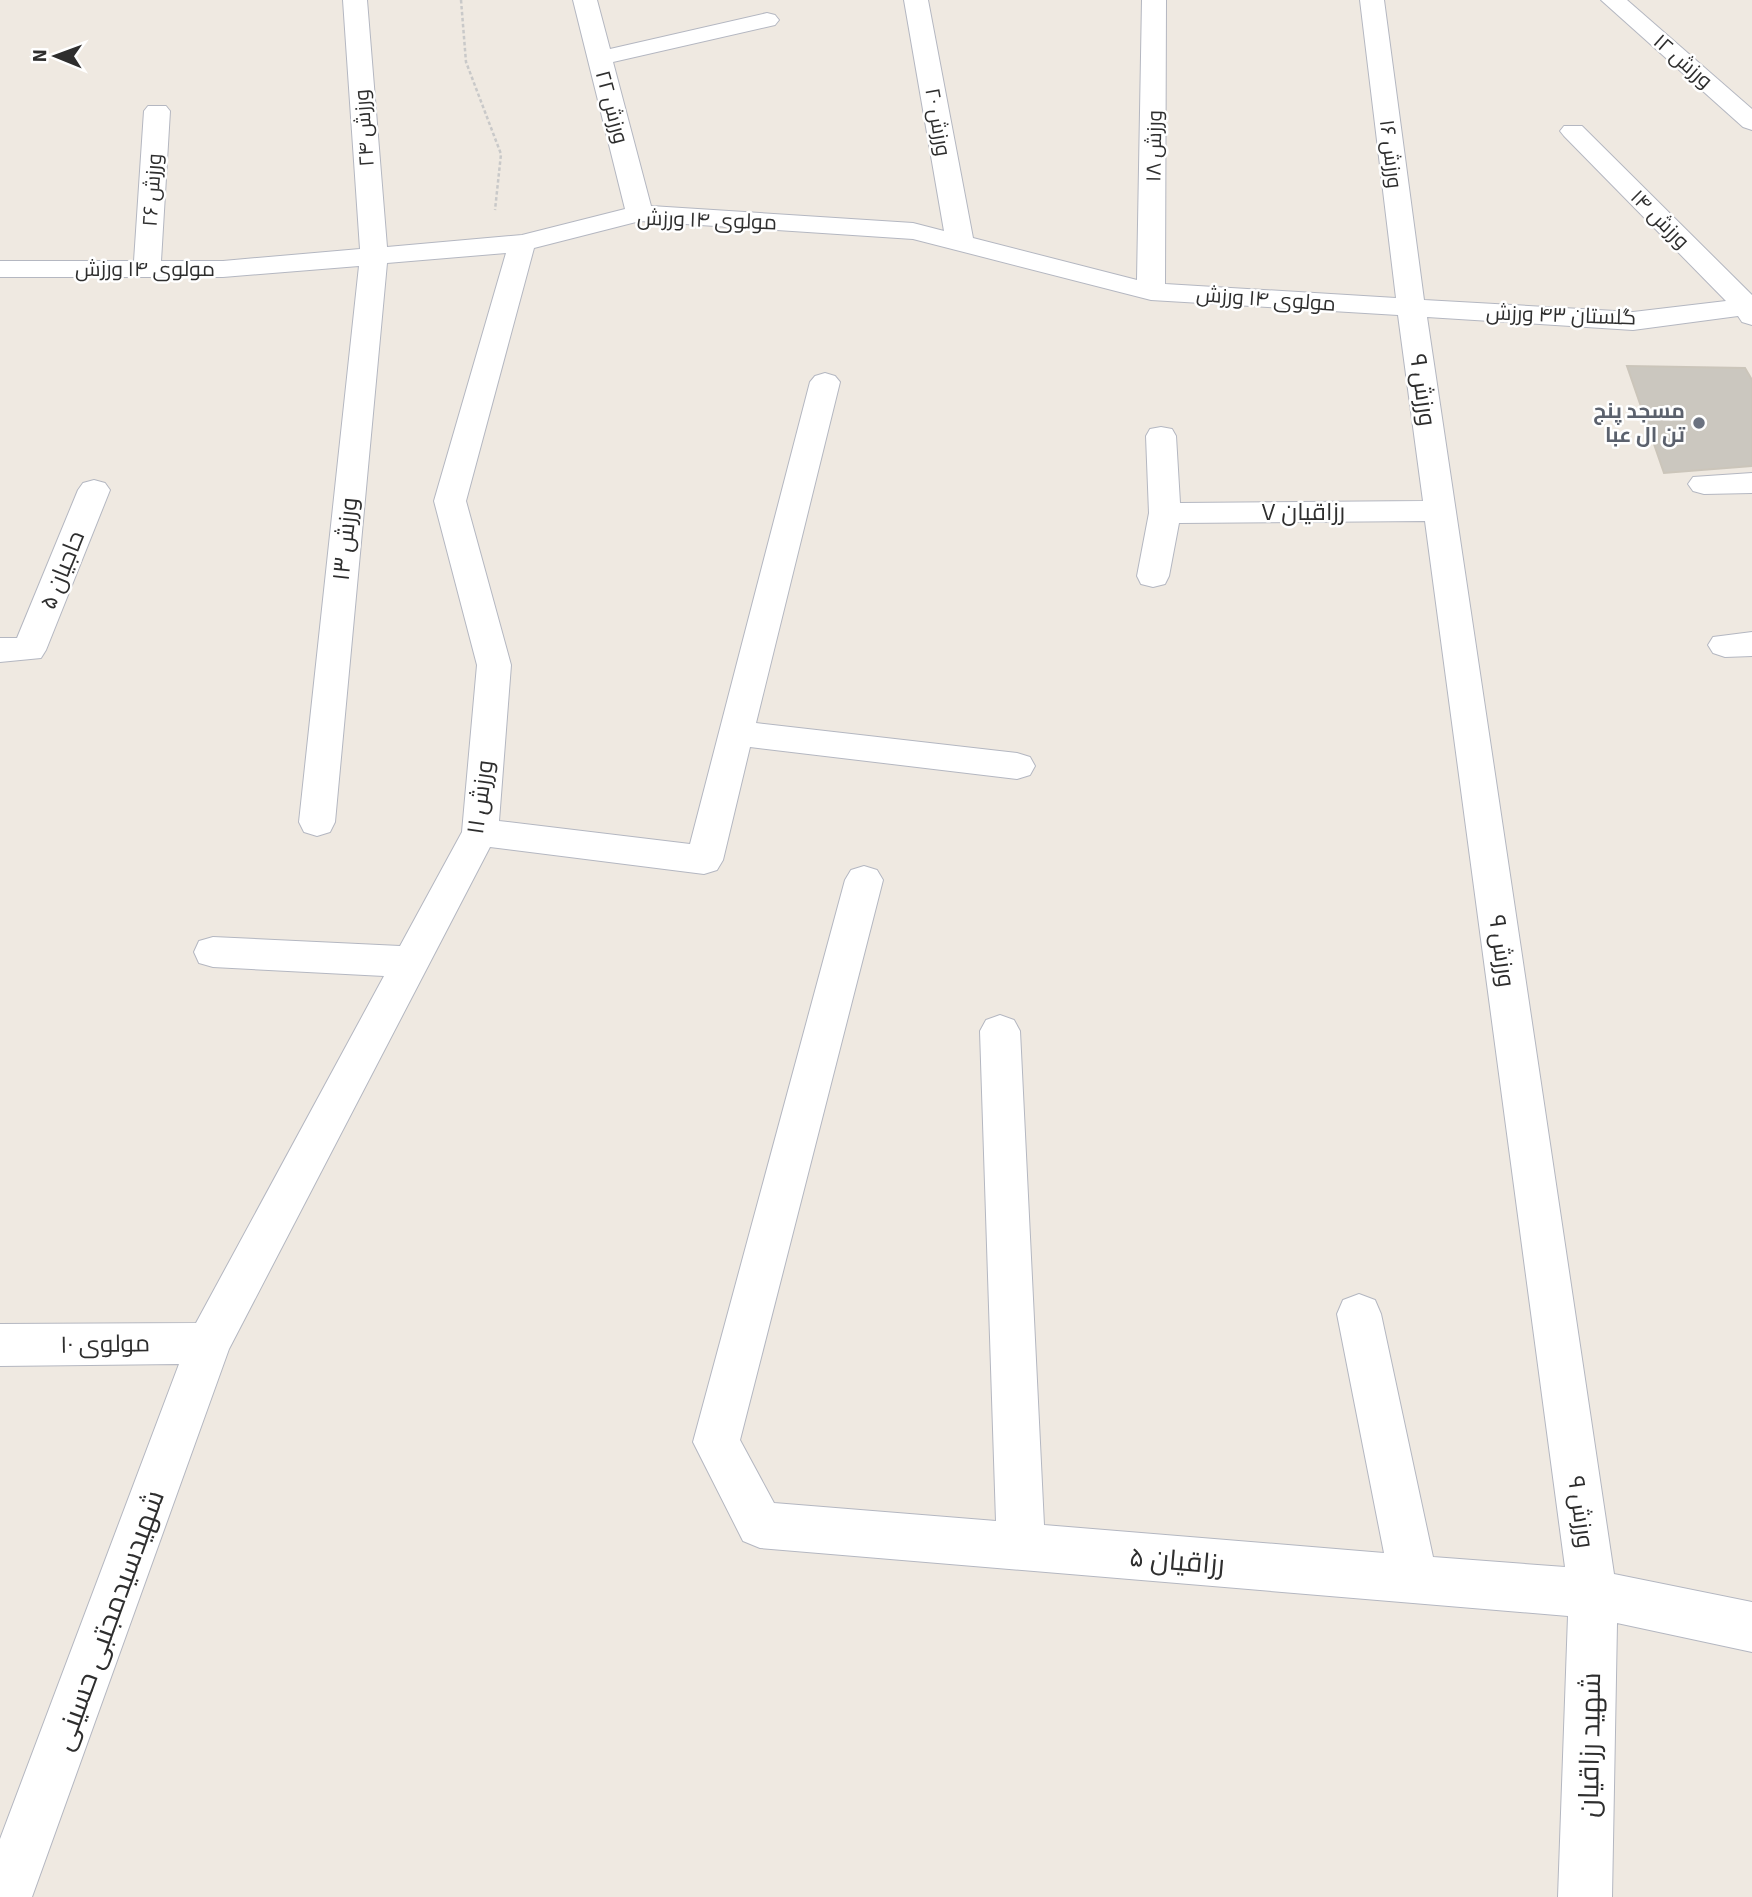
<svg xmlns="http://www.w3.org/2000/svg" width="1752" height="1897" font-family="Signika,Cairo,sans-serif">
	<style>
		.building { fill: #cbc7bf; stroke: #cbc5ba; stroke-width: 2 }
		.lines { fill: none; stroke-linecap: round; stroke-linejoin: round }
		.minor-casing { stroke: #b4b7c1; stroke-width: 2 }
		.path { stroke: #c9c9c9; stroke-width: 2.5; stroke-dasharray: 3.5 2.5; stroke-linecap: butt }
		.minor { fill: #fff; fill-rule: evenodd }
		.worship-dot { fill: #6b7280; stroke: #fff; stroke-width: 2.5 }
		.labels { text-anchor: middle; stroke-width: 5; stroke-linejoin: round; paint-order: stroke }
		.far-street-label { font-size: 21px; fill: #2e2e2e; stroke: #fff }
		.far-worship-label { font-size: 21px; font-weight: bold; fill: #5b616d; stroke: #fff; text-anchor: end }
		.street-label { font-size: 24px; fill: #2e2e2e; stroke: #fff }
		.near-street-label { font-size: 28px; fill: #2e2e2e; stroke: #fff }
	</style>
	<rect width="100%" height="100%" fill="#efe9e1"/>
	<path class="building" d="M1627,366L1745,368L1752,380V466L1664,473Z"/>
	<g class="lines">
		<defs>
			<g id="minor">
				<path d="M343,0H367L387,247L522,235L625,209L573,0H597L610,49L767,13L775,15L779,20L775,25L613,62L651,206L913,223L944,231L904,0H928L973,238L1137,280L1142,0H1166L1165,284L1396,298L1360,0H1384L1424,300L1633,312L1726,301L1564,136L1560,131L1564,126H1582L1752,295V325L1742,322L1738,316L1633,330L1427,317L1614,1574L1752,1602V1652L1617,1623L1612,1897H1558L1568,1616L760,1548L743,1541L693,1442L845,880L851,870L864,866L877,870L883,880L740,1440L774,1503L996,1521L980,1031L986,1020L1000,1015L1014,1020L1020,1031L1044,1525L1384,1553L1337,1314L1343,1300L1359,1294L1375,1300L1381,1314L1433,1557L1565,1567L1425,521L1179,523L1169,576L1165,584L1153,587L1141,584L1137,576L1149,513L1146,436L1150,429L1161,427L1172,429L1176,436L1180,503L1423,501L1398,315L1151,300L913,239L640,221L534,248L466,501L511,665L499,821L690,844L810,382L815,376L825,373L835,376L840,382L756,723L1017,753L1030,757L1035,766L1030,775L1017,779L750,747L723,860L717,870L704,874L490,847L229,1349L32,1897H0V1839L179,1364L0,1366V1324L196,1323L384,976L213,967L199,963L194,952L199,941L213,937L400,946L462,832L477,665L434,501L506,253L387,263L335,822L330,832L317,836L304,832L299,822L359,266L223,277H0V261H134L144,111L148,106H166L170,111L161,261H223L360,249Z"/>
				<path d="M1601,0H1627L1752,109V130L1743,127Z"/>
				<path d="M1752,473V493L1704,494L1693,491L1688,484L1693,477Z"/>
				<path d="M94,480L105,483L110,490L46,650L41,658L0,662V638H17L78,490L83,483Z"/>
				<path d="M1752,632V656L1725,657L1713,653L1708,645L1713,637Z"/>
			</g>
		</defs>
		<use href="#minor" class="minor-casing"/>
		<path class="path" d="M461,0L466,62L501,154L495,210"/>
		<use href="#minor" class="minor"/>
	</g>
	<circle class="worship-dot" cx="1699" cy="423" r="7"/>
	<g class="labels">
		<g class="far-street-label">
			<text transform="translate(1683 61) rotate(41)" y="7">ورزش ۱۲</text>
			<text transform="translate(612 107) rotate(75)" y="7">ورزش ۲۲</text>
			<text transform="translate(938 122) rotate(80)" y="7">ورزش ۲۰</text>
			<text transform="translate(364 128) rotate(-94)" y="7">ورزش ۲۴</text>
			<text transform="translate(1154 146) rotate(-89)" y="7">ورزش ۱۸</text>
			<text transform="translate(1391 154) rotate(83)" y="7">ورزش ۱۶</text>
			<text transform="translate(152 190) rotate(-86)" y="7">ورزش ۲۶</text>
			<text transform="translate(1660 219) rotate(45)" y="7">ورزش ۱۴</text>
			<text transform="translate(707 220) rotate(2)" y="7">مولوی ۱۴ ورزش</text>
			<text x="145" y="276">مولوی ۱۴ ورزش</text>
			<text transform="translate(1266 299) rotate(4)" y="7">مولوی ۱۴ ورزش</text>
			<text transform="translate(1561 315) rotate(2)" y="7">گلستان ۴۳ ورزش</text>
		</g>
		<g class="far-worship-label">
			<text x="1685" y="418">مسجد پنج<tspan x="1685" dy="24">تن ال عبا</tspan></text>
		</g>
		<g class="street-label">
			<text transform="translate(1423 390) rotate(82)" y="8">ورزش ۹</text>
			<text x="1303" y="520">رزاقیان ۷</text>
			<text transform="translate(345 539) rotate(-84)" y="8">ورزش ۱۳</text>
			<text transform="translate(62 570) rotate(-68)" y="8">حاجیان ۵</text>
			<text transform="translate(480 797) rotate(-82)" y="8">ورزش ۱۱</text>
			<text transform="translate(1502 951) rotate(82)" y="8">ورزش ۹</text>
			<text transform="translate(105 1344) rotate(-1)" y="8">مولوی ۱۰</text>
			<text transform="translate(1581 1512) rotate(82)" y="8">ورزش ۹</text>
		</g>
		<g class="near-street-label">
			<text transform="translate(1177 1560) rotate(5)" y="10">رزاقیان ۵</text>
			<text transform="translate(108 1620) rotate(-70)" y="10">شهیدسیدمجتبی حسینی</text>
			<text transform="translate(1589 1745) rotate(-89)" y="10">شهید رزاقیان</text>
		</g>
	</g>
	<g transform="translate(56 56) rotate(271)" stroke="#ffffff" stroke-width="5" paint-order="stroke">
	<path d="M0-5L12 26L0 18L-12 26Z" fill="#2e2e2e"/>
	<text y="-10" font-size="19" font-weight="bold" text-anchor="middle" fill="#2e2e2e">N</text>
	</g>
</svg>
